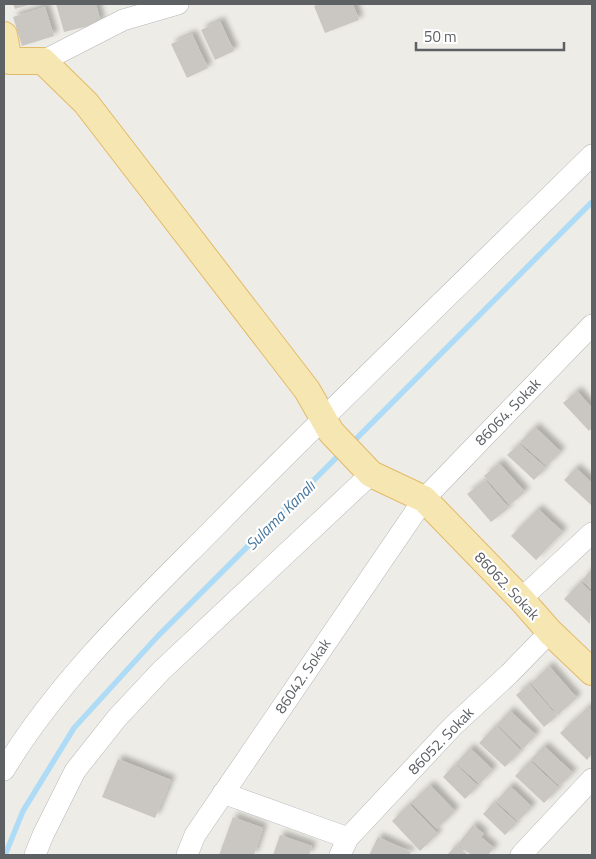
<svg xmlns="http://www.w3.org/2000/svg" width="596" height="859" font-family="'Titillium Web',sans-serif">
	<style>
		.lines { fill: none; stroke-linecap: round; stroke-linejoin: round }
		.stream { stroke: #aedbf6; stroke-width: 5.5 }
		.building { fill: #cac7c2; filter: url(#shadow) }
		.minor-casing { stroke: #b3b6b9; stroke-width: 22 }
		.major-casing { stroke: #e3b96a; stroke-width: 28 }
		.minor { stroke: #fff; stroke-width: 21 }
		.major { stroke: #f6e7b2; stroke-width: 26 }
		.labels { text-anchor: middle; stroke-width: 4.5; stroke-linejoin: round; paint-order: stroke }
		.street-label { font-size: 15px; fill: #5d6164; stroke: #fff }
		.water-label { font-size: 16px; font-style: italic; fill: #49789e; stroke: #fff }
	</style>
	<defs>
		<filter id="shadow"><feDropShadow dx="4.5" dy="-4.5" stdDeviation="2.5" flood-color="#0004"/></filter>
	</defs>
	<rect width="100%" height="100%" fill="#eeece6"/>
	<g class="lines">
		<g class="stream">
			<path d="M351,444L592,202"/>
			<path d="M5,855L23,811L74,728L158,636L342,452"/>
		</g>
	</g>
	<g class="building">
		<path d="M13,4H32L15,9Z"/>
		<path d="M56,4H96L101,23L64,32Z"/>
		<path d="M319,4H353L359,20L325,33L314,6Z"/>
		<path d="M45,7L54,36L22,46L13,17Z"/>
		<path d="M220,21L234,51L215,60L201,30Z"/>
		<path d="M192,34L208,68L187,78L171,44Z"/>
		<path d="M577,391L592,408V428L589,431L563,403Z"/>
		<path d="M535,427L561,452L547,466L520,442Z"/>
		<path d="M519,444L546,468L534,480L507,455Z"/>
		<path d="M499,463L525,492L510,505L484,476Z"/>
		<path d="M576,468L592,483L591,505L564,480Z"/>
		<path d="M485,480L509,508L491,522L467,494Z"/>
		<path d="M538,509L563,532L536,560L511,536Z"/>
		<path d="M592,569V590L582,580Z"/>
		<path d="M580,582L592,593L590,624L564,599Z"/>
		<path d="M549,666L577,698L558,715L531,683Z"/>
		<path d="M529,684L557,716L544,727L516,695Z"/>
		<path d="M588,707L592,711V754L587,760L560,733Z"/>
		<path d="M510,711L536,735L523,749L497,724Z"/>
		<path d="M496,725L521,751L505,767L479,743Z"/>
		<path d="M544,746L573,773L560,786L531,759Z"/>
		<path d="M470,748L493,770L480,784L456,763Z"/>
		<path d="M118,759L171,780L155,818L102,797Z"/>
		<path d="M530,761L559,788L544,803L515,776Z"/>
		<path d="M455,764L478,786L465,799L443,777Z"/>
		<path d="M430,785L455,811L437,829L411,802Z"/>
		<path d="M510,786L532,807L518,821L496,801Z"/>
		<path d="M494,802L517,823L505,835L483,814Z"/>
		<path d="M409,804L438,834L420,851L392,821Z"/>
		<path d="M233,817L263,828L254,855H219Z"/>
		<path d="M473,825L484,834L481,837L494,848L488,855H471L458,844Z"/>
		<path d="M280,835L312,846L309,855H273Z"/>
		<path d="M378,837L411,852L409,855H369Z"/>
		<path d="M456,845L468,855H447Z"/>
	</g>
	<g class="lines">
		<defs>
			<g id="minor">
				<path d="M43,61L123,20L178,4"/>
				<path d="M521,599L592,533"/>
				<path d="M4,770C61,676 144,599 220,522C342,398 468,277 592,155"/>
				<path d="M223,793L348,838"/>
				<path d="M35,855L43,835L75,771L117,718L161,671L371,474"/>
				<path d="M187,855L195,835L424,499L592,325"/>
				<path d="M340,855L348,838L453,726L509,674L550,632"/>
				<path d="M521,855L592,779"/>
			</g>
			<path id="major" d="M4,35L9,61H43L86,103L307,390L331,432L371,474L424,499L521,599L550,632L592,672"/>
		</defs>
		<use href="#minor" class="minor-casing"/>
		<use href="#major" class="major-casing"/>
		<use href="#minor" class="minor"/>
		<use href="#major" class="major"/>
	</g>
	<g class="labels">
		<g class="street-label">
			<text transform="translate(508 412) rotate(-46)" y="5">86064. Sokak</text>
			<text transform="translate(507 586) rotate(47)" y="5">86062. Sokak</text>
			<text transform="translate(303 676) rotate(-56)" y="5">86042. Sokak</text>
			<text transform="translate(441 741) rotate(-46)" y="5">86052. Sokak</text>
		</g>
		<g class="water-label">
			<text transform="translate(280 515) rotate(-45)" y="6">Sulama Kanalı</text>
		</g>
	</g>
	<rect width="596" height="859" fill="none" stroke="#5d6164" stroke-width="10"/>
	<path d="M416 42v8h148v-8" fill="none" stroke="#5d6164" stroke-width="2.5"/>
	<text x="424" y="42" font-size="15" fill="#5d6164" stroke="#ffffff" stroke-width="4" paint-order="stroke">50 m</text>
</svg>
